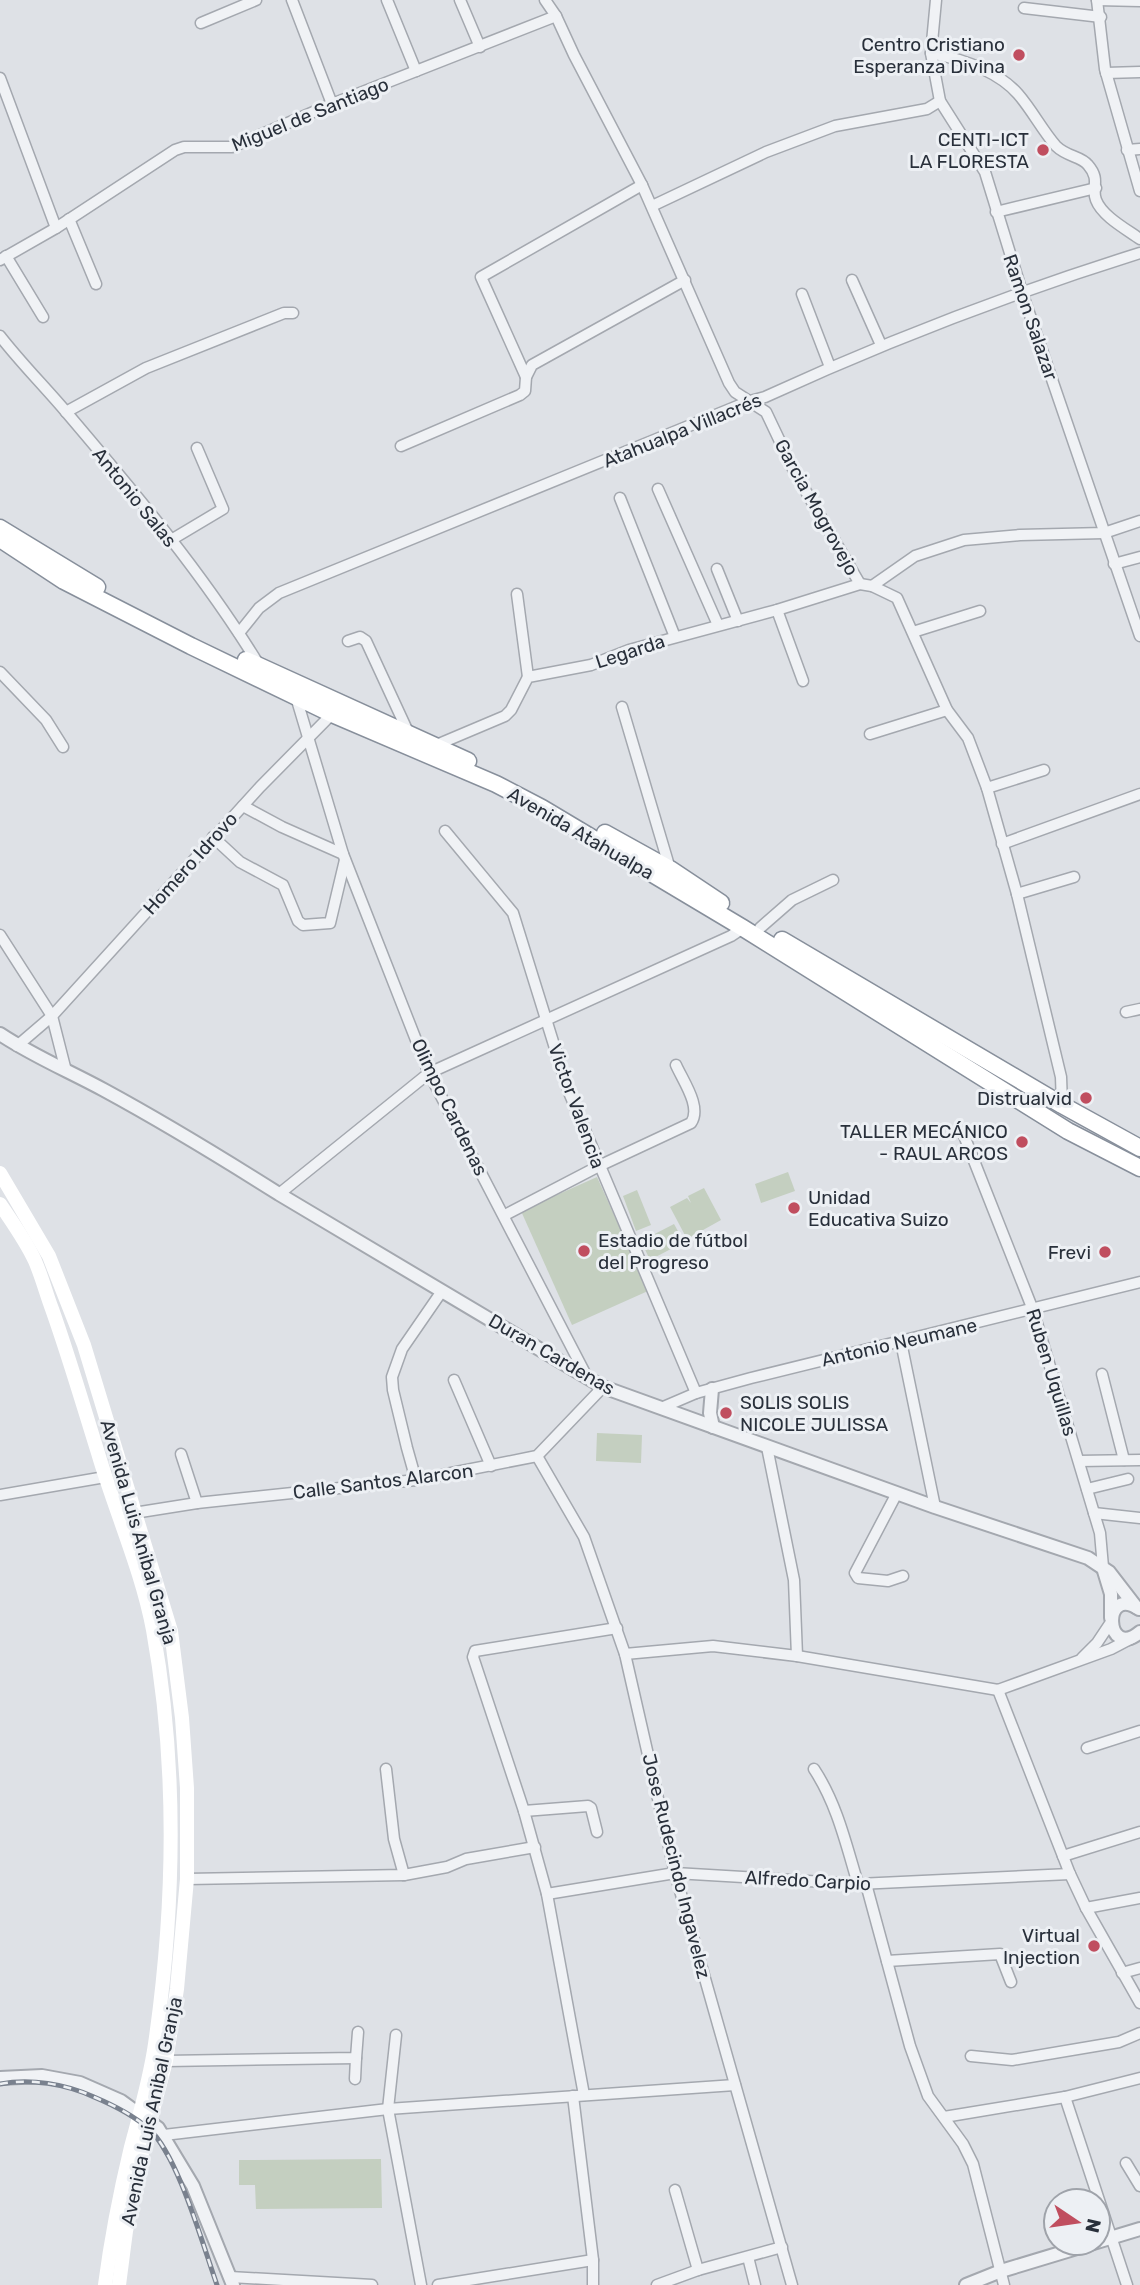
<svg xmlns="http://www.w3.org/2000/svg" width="1140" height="2285" font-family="Rubik,sans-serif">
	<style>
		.green { fill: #c4cfc0 }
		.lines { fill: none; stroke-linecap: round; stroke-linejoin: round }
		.minor-casing { stroke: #a4a8af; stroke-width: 13 }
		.tertiary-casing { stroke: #a4a8af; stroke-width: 16 }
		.trunk-casing { stroke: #878f9b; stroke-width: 19 }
		.minor { stroke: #f0f2f5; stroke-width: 10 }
		.tertiary { stroke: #f0f2f5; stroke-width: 12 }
		.secondary { stroke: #fff; stroke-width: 14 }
		.trunk { stroke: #fff; stroke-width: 16 }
		.rail-casing { stroke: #79818e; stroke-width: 5 }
		.rail { stroke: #edf0f4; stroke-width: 2.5; stroke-dasharray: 8; stroke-linecap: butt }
		.poi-dot { fill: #c04e5f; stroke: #edf0f4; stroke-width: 2.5 }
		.labels { text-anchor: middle; stroke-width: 6; stroke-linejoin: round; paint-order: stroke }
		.poi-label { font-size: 19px; fill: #29303b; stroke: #edf0f4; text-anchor: end }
		.street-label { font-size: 19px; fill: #29303b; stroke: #edf0f4 }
	</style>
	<rect width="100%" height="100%" fill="#dee1e6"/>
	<g class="green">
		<path d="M788,1172L795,1191L761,1203L755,1184Z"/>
		<path d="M597,1177L648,1291L572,1325L521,1211Z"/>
		<path d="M704,1188L721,1220L687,1239L670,1207L687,1198L691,1203L688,1196Z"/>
		<path d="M637,1190L651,1225L636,1231L623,1196Z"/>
		<path d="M674,1224L684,1242L650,1260L641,1241Z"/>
		<path d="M597,1433L642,1435L641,1463L596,1461Z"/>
		<path d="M381,2159L382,2208L256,2209L255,2185H239V2160Z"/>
	</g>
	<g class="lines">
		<defs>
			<g id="minor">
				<path d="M292,0L332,104"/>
				<path d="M387,0L416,71"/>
				<path d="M460,0L480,47"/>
				<path d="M545,0L556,16L574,55L642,185L729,383L735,392L766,412L794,471L860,584"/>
				<path d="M936,0L931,53L940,101L985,172L1022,292L1140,636"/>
				<path d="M1097,0L1105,69L1140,191"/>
				<path d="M1097,0L1140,1"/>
				<path d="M1024,8L1101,17"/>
				<path d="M201,23L256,0"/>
				<path d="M931,53C961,59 997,70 1018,94C1032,110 1042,130 1056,146C1067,157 1081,156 1088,165C1101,180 1091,187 1096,200C1102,216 1126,229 1140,239"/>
				<path d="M1106,73L1140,72"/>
				<path d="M0,78L56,228"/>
				<path d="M1127,150L1140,149"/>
				<path d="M652,206L766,152L835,126L927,109L940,101"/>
				<path d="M996,212L1096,188"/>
				<path d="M69,219L96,284"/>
				<path d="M6,256L43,317"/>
				<path d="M0,260L56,228L175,150L184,147H232L332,104L556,16"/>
				<path d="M852,280L881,345"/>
				<path d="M802,294L830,367"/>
				<path d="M0,336C21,363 45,387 67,413C135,493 204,575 259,665"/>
				<path d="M526,377L481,277L642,185"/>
				<path d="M66,412L146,368L284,313H293"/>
				<path d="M401,446L520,395L525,391L526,377L532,365L685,280"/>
				<path d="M658,489L718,625"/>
				<path d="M620,498L675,637"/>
				<path d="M171,540L223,509L197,448"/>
				<path d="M1114,564L1140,557"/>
				<path d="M717,569L738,621"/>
				<path d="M872,586L915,556L964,540L1020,535L1104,533L1140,521"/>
				<path d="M517,594L528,677"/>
				<path d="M777,610L803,681"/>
				<path d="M913,632L980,611"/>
				<path d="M239,633L259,608L279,593L750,401L765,397C887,341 1012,293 1140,253"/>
				<path d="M348,641L360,637L366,641L409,734"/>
				<path d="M0,672L46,720L63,747"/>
				<path d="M296,697L343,854"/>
				<path d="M622,707L670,869"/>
				<path d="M870,734L947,710"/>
				<path d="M434,746L505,716L511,710L528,677L591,665L629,650L777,610L860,584L872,586L897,598L947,710L968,738L987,788L1017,894L1061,1077L1062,1105"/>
				<path d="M987,788L1044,770"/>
				<path d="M243,806L282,827L343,854L429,1073L587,1377"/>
				<path d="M445,831L513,913L568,1090L696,1393"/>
				<path d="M213,837L240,862L283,885L298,921L303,925L330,923L345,860"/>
				<path d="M1002,844L1140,794"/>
				<path d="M1017,894L1074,877"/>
				<path d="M760,928L792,900L833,880"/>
				<path d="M0,935L52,1016L66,1071"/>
				<path d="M1126,1012L1140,1009"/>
				<path d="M17,1046L52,1016L260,787L332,714"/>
				<path d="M963,1133L1033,1310L1100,1533L1103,1567"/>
				<path d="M279,1194L429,1073L731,936L743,928"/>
				<path d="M505,1215L599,1166L691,1123C702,1107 683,1081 676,1065"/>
				<path d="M901,1342L935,1507"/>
				<path d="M1102,1374L1124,1460"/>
				<path d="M454,1380L491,1466"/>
				<path d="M661,1408L696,1393L751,1378L1140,1282"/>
				<path d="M767,1447L794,1580L797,1656"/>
				<path d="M181,1454L197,1503"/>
				<path d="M537,1456L584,1537L625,1654L675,1873L792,2285"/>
				<path d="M1079,1461L1140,1460"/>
				<path d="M416,1480L407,1448L393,1390L392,1377L402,1349L442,1291"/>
				<path d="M1087,1489L1128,1479"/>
				<path d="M897,1493L855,1573L858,1578L888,1581L903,1576"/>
				<path d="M0,1495L105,1477"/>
				<path d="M134,1513L197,1503L416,1480L537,1456L603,1387"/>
				<path d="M1094,1513L1140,1518"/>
				<path d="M625,1654L713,1646L797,1656L998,1690L1111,1649L1132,1638"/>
				<path d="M1082,1658L1097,1643L1111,1622"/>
				<path d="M998,1690L1070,1874L1086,1908L1140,2003"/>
				<path d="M1087,1748L1140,1731"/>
				<path d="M386,1769L394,1839L404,1875"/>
				<path d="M814,1769C837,1804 846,1844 858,1884"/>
				<path d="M524,1811L588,1806L591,1808L597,1832"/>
				<path d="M1063,1856L1140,1832"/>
				<path d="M187,1879L404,1875L447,1867L466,1859L535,1847"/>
				<path d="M866,1884L910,2046L928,2096L963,2144L973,2164L1004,2285"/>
				<path d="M547,1894L675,1873L858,1884L1070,1874"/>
				<path d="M1086,1908L1140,1898"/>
				<path d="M887,1961L1000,1954L1011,1982"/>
				<path d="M1122,1973L1140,1968"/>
				<path d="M396,2035L388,2109L421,2285"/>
				<path d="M971,2056L1012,2060L1119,2042L1140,2033"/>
				<path d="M166,2061L356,2058L358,2032"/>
				<path d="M355,2079L356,2058"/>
				<path d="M584,2095L547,1894L524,1811L473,1657L475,1651L617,1628"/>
				<path d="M573,2096L593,2260V2285"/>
				<path d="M1065,2097L1127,2285"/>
				<path d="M944,2117L1065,2097L1140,2078"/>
				<path d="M164,2135L388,2109L735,2085"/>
				<path d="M1126,2163L1140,2186"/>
				<path d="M675,2190L698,2270"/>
				<path d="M748,2257L755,2285"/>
				<path d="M230,2277L372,2285"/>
				<path d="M438,2285L593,2260"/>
				<path d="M657,2285L698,2270L782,2247"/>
			</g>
			<g id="tertiary">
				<path d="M0,1034C33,1056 69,1071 104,1090C163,1122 222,1158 279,1194L603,1387L935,1507L1088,1558L1109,1572L1136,1607"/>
				<path d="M712,1389L710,1413L713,1427"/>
				<path d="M1104,1571L1111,1594V1618"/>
				<path d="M1139,1609C1101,1584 1105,1661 1140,1632"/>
				<path d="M0,2078L42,2076L80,2083L121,2101L158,2128L193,2186L233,2285"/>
				<path d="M966,2285L1001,2271L1140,2229"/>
			</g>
			<g id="trunk">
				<path d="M0,528L97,587"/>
				<path d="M0,539L64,581L191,646L332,714L496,784L542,808L743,928L1068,1131L1140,1168"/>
				<path d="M246,660L468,761"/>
				<path d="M605,833L670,869L721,903"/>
				<path d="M782,940L1062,1105L1140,1148"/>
			</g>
		</defs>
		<use href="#minor" class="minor-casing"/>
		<use href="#tertiary" class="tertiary-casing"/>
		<use href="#trunk" class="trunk-casing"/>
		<use href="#minor" class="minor"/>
		<use href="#tertiary" class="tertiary"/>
		<g class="secondary">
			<path d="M0,1173L49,1256L84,1345L171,1631L182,1718L187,1788V1879L177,1989L166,2061L143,2148L126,2231L119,2285"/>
			<path d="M0,1204C12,1222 26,1241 35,1261C42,1277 46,1293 52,1309C69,1357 83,1405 98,1453C115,1511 142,1571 153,1630C178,1768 175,1905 155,2044C150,2079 140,2113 131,2147C120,2193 111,2239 105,2285"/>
		</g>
		<use href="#trunk" class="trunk"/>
		<defs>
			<path id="rail" d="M0,2084C30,2078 66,2084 94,2097C113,2105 133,2115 149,2129C178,2155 203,2246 217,2285"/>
		</defs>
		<use href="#rail" class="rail-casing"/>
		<use href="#rail" class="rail"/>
	</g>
	<g class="poi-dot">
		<circle cx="1019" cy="55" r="7"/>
		<circle cx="1043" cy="150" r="7"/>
		<circle cx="1086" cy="1098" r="7"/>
		<circle cx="1022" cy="1142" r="7"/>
		<circle cx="794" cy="1208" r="7"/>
		<circle cx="584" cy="1251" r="7"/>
		<circle cx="1105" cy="1252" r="7"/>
		<circle cx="726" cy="1413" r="7"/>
		<circle cx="1094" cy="1946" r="7"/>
	</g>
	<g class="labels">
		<g class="poi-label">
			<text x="1005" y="51">Centro Cristiano<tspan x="1005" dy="22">Esperanza Divina</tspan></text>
			<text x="1029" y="146">CENTI-ICT<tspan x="1029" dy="22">LA FLORESTA</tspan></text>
			<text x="1072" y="1105">Distrualvid</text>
			<text x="1008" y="1138">TALLER MECÁNICO<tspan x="1008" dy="22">- RAUL ARCOS</tspan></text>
			<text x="808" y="1204" text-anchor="start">Unidad<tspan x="808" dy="22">Educativa Suizo</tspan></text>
			<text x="598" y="1247" text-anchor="start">Estadio de fútbol<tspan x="598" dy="22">del Progreso</tspan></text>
			<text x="1091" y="1259">Frevi</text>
			<text x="740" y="1409" text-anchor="start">SOLIS SOLIS<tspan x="740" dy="22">NICOLE JULISSA</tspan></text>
			<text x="1080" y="1942">Virtual<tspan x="1080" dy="22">Injection</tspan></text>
		</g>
		<g class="street-label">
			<text transform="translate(310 114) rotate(-22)" y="7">Miguel de Santiago</text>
			<text transform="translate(1031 317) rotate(71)" y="7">Ramon Salazar</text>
			<text transform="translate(682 430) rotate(-22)" y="7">Atahualpa Villacrés</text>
			<text transform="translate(135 497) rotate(51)" y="7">Antonio Salas</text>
			<text transform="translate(817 507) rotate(61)" y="7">Garcia Mogrovejo</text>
			<text transform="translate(630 651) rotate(-18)" y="7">Legarda</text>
			<text transform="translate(581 833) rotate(30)" y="7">Avenida Atahualpa</text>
			<text transform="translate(190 863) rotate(-48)" y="7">Homero Idrovo</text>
			<text transform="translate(577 1106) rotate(70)" y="7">Victor Valencia</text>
			<text transform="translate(450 1107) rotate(64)" y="7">Olimpo Cardenas</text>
			<text transform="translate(899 1342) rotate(-13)" y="7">Antonio Neumane</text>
			<text transform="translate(552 1354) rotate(30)" y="7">Duran Cardenas</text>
			<text transform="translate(1052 1372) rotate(73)" y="7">Ruben Uquillas</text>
			<text transform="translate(383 1481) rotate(-7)" y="7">Calle Santos Alarcon</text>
			<text transform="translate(139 1532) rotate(74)" y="7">Avenida Luis Anibal Granja</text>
			<text transform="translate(677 1866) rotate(76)" y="7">Jose Rudecindo Ingavelez</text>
			<text transform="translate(808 1880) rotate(3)" y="7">Alfredo Carpio</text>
			<text transform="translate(151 2111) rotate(-78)" y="7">Avenida Luis Anibal Granja</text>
		</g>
	</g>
	<g transform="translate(1077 2222) rotate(103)"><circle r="33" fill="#edf0f4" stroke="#9fa3aa" stroke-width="2"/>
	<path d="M0-5L12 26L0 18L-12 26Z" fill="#c04e5f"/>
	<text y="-10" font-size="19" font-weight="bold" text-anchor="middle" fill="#29303b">N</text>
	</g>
</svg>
